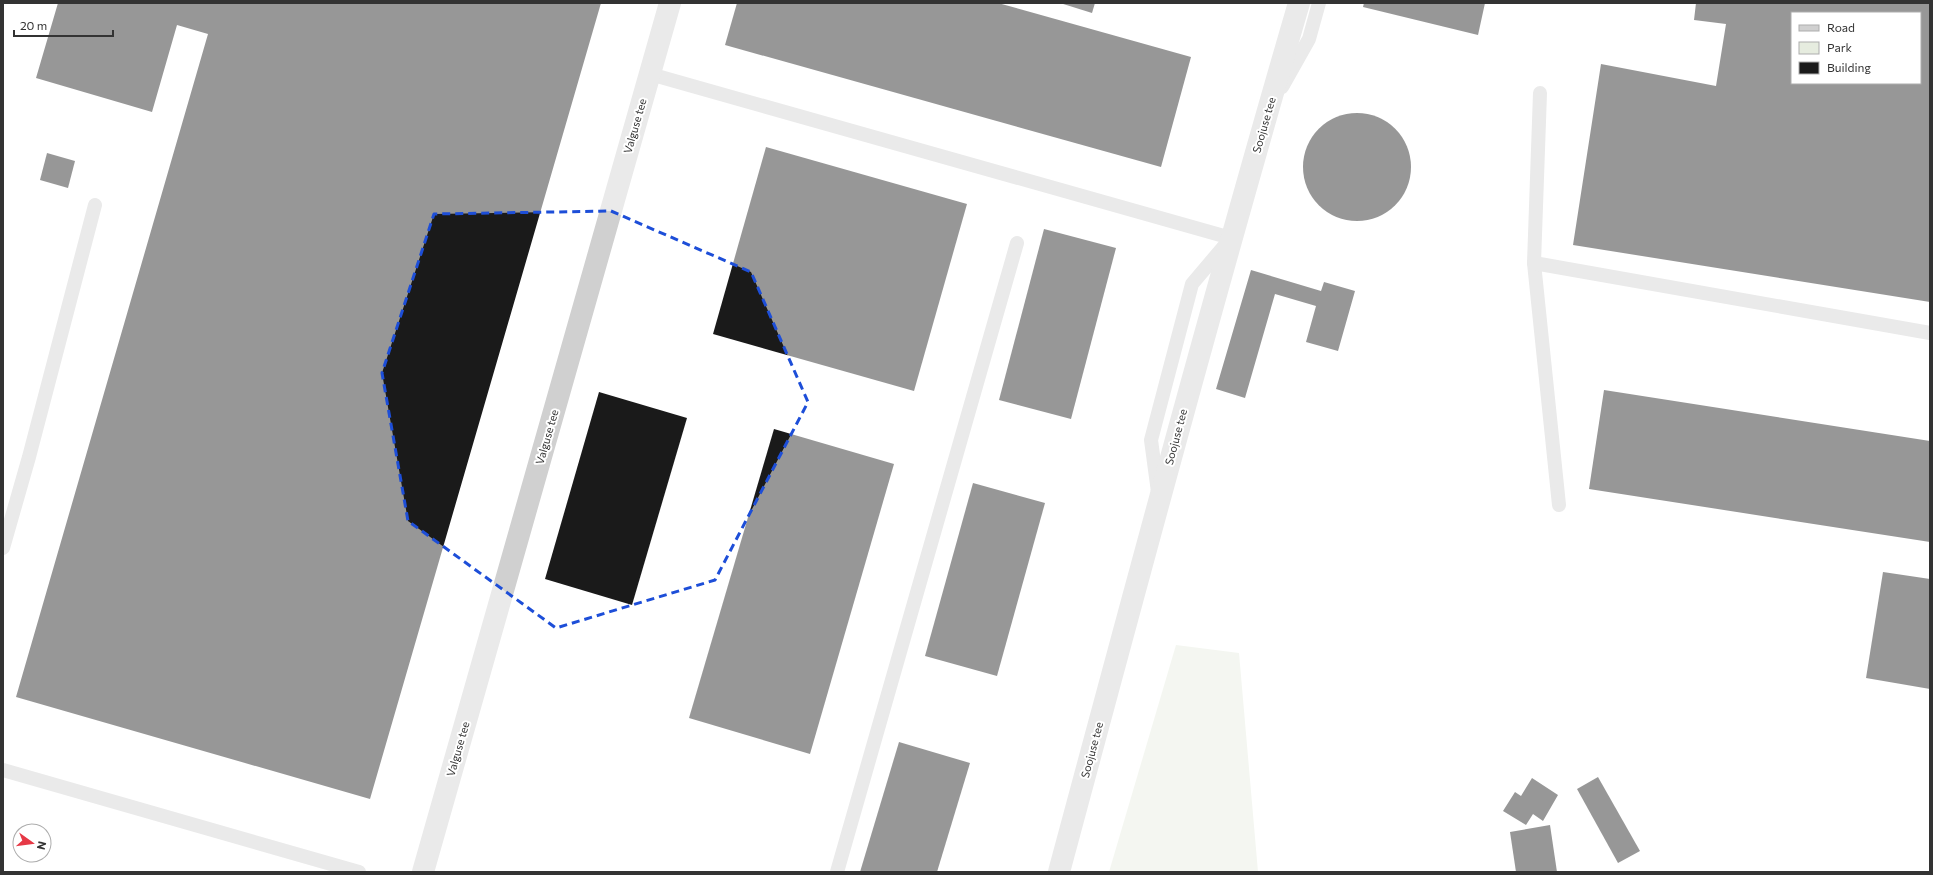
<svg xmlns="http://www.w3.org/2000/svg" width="1933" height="875" font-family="Commissioner,sans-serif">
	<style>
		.green { fill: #e6ecdf }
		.building { fill: #1a1a1a; fill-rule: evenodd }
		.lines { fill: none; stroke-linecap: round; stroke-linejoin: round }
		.lane { stroke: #d0d0d0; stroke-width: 14 }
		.street { stroke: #d0d0d0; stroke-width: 22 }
		.marked { fill: none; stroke: #1d4ed8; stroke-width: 3; stroke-dasharray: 8 5; stroke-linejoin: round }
		.labels { text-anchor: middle; stroke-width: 4; stroke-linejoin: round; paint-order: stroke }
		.street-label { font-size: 11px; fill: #333; stroke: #fff }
	</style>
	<rect width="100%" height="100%" fill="#fff"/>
	<path class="green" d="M1176,645L1239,653L1258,872H1109Z"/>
	<g class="building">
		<path d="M58,3H601L370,799L16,697L208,34L177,25L152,112L36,78Z"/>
		<path d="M737,3H998L1191,57L1161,167L725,45Z"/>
		<path d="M1060,3H1095L1092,13Z"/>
		<path d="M1364,3H1485L1478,35L1363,7Z"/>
		<path d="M1696,3H1930V302L1573,245L1601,64L1716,86L1726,24L1694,20ZM1792,13H1920V83H1792Z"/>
		<circle cx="1357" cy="167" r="54"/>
		<path d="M766,147L967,204L914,391L713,334Z"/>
		<path d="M47,153L75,161L68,188L40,180Z"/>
		<path d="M1044,229L1116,248L1071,419L999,400Z"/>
		<path d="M1251,270L1321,291L1324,282L1355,291L1338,351L1306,342L1316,306L1275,294L1245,398L1216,389Z"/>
		<path d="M1604,390L1930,441V542L1589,489Z"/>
		<path d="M599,392L687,418L632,605L545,579Z"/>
		<path d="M774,429L894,464L810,754L689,718Z"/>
		<path d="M973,483L1045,503L997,676L925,656Z"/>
		<path d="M1883,572L1930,579V689L1866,678Z"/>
		<path d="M899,742L970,763L937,872H860Z"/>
		<path d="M1598,777L1640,851L1618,863L1577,789Z"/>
		<path d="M1532,778L1558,795L1543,821L1533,814L1526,825L1503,811L1515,792L1521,796Z"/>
		<path d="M1550,825L1557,872H1516L1510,832Z"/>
	</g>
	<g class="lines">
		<g class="lane">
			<path d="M650,74L1231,238L1192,284L1151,440L1158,492"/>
			<path d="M1282,87L1309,39L1319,3"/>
			<path d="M1540,93L1534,263L1559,505"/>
			<path d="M1534,263L1930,333"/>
			<path d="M3,548L29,457L95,205"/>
			<path d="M3,770L359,872"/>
			<path d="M837,872L1017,243"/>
		</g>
		<g class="street">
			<path d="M423,872L670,3"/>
			<path d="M1059,872C1137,582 1215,291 1299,3"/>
		</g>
	</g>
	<path d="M0 0H1933V875H0ZM611,211L751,272L808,402L715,580L556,628L408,521L382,373L434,214Z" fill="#fff" fill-opacity=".55" fill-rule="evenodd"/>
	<path class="marked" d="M611,211L751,272L808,402L715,580L556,628L408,521L382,373L434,214Z"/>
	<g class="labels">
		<g class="street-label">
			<text transform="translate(1264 125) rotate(-74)" y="4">Soojuse tee</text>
			<text transform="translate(635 126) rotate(-74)" y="4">Valguse tee</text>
			<text transform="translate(547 437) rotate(-74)" y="4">Valguse tee</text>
			<text transform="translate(1176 437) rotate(-75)" y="4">Soojuse tee</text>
			<text transform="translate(458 749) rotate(-74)" y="4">Valguse tee</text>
			<text transform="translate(1092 750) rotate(-75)" y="4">Soojuse tee</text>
		</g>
	</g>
	<rect width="1933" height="875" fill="none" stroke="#333333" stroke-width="8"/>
	<rect x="1791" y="12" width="130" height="72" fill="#ffffff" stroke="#adadad"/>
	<rect x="1799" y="25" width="20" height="6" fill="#d0d0d0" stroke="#adadad"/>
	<text x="1827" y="32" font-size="12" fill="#333333">Road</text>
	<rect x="1799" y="42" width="20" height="12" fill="#e6ecdf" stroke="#adadad"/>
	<text x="1827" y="52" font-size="12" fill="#333333">Park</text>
	<rect x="1799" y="62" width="20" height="12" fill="#1a1a1a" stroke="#adadad"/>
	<text x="1827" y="72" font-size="12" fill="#333333">Building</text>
	<g transform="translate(32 843) rotate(104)"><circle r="19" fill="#ffffff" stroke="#adadad"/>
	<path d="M0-3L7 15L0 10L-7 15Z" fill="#e63946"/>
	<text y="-6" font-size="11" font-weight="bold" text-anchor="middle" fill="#333333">N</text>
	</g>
	<path d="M14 30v6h99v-6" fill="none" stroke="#333333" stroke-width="2"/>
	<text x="20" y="30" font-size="12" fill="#333333" stroke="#ffffff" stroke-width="3" paint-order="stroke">20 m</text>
</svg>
